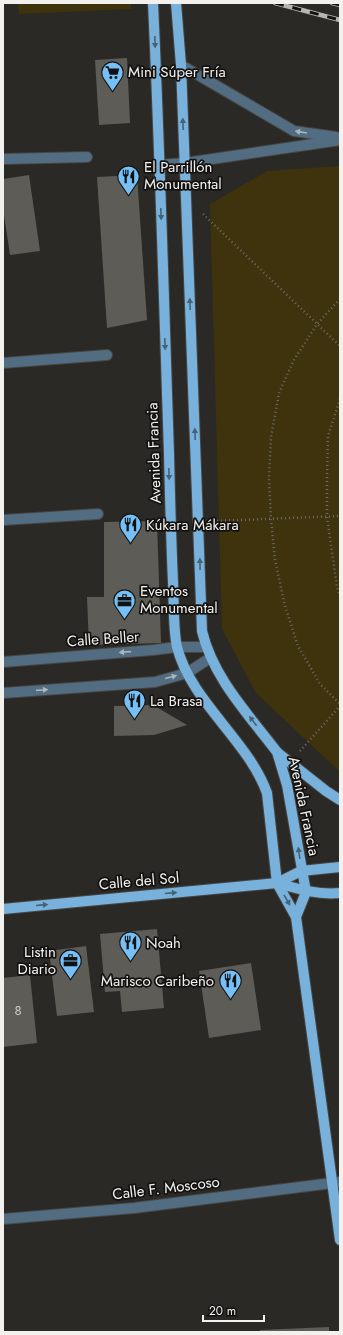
<svg xmlns="http://www.w3.org/2000/svg" width="343" height="1335" font-family="Jost,sans-serif">
	<style>
		.green { fill: #3e330c }
		.building { fill: #5e5c57 }
		.lines { fill: none; stroke-linecap: round; stroke-linejoin: round }
		.minor-casing { stroke: #474541; stroke-width: 12 }
		.major-casing { stroke: #474541; stroke-width: 12 }
		.path { stroke: #6d6c68; stroke-width: 2.5; stroke-dasharray: 1 3; stroke-linecap: butt }
		.minor { stroke: #526d82; stroke-width: 10 }
		.major { stroke: #77b1dc; stroke-width: 10 }
		.rail-casing { stroke: #b7b5b2; stroke-width: 4.5 }
		.rail { stroke: #131210; stroke-width: 3; stroke-dasharray: 9; stroke-linecap: butt }
		.oneway { fill: #456276 }
		.oneway2 { fill: #aab6bd }
		.labels { text-anchor: middle; stroke-width: 3.5; stroke-linejoin: round; paint-order: stroke }
		.number-label { font-size: 13px; fill: #cdccc8 }
		.poi-label { font-size: 15px; fill: #f2f1ee; stroke: #131210; text-anchor: start }
		.street-label { font-size: 15px; fill: #f2f1ee; stroke: #131210 }
	</style>
	<rect width="100%" height="100%" fill="#2b2925"/>
	<g class="green">
		<path d="M18,3H131V9L19,14Z"/>
		<path d="M340,166V772L256,693L222,629L210,204L267,171Z"/>
	</g>
	<g class="building">
		<path d="M127,58L130,123L99,125L95,60Z"/>
		<path d="M29,175L40,251L10,255L3,208V179Z"/>
		<path d="M137,175L147,320L107,328L97,177Z"/>
		<path d="M157,521L161,643L89,645L87,597H104V522Z"/>
		<path d="M153,705L187,725L154,735L114,736V706Z"/>
		<path d="M157,929L164,1008L122,1012L120,991L105,992L100,934Z"/>
		<path d="M86,946L94,1012L57,1016L49,951Z"/>
		<path d="M251,963L261,1030L209,1038L199,971Z"/>
		<path d="M30,975L37,1043L3,1047V978Z"/>
		<path d="M329,1327V1332H260V1330Z"/>
	</g>
	<g class="lines">
		<defs>
			<g id="minor">
				<path d="M181,65L294,131L336,137"/>
				<path d="M3,159L87,157"/>
				<path d="M159,165L185,163L340,140"/>
				<path d="M3,363L107,355"/>
				<path d="M3,520L98,514"/>
				<path d="M3,662L153,650L177,647H206"/>
				<path d="M3,693L155,682L187,673L210,658"/>
				<path d="M3,1219L134,1208L340,1182"/>
			</g>
			<g id="major">
				<path d="M153,3C160,153 164,304 169,454C170,497 171,539 173,582C174,601 173,629 177,647C191,702 248,740 267,793L277,883L296,917L340,1240"/>
				<path d="M176,3L181,65L186,198L202,631C213,678 249,715 277,752L287,785L306,892L296,917"/>
				<path d="M278,753L326,791L340,800"/>
				<path d="M277,883L301,871L340,867"/>
				<path d="M3,909L277,883C298,889 317,895 340,893"/>
			</g>
		</defs>
		<use href="#minor" class="minor-casing"/>
		<use href="#major" class="major-casing"/>
		<g class="path">
			<path d="M203,214L340,346"/>
			<path d="M340,299L317,324L294,360L279,393L271,437L269,477L271,520L275,560L285,606L298,646L320,684L340,704"/>
			<path d="M340,399L328,436L327,478V517L337,587L340,596"/>
			<path d="M213,521L340,516"/>
			<path d="M300,751L340,706"/>
		</g>
		<use href="#minor" class="minor"/>
		<use href="#major" class="major"/>
		<defs>
			<g id="rail">
				<path d="M275,3L340,20"/>
				<path d="M332,3L340,5"/>
			</g>
		</defs>
		<use href="#rail" class="rail-casing"/>
		<use href="#rail" class="rail"/>
	</g>
	<defs><path id="oneway-solid" d="M-6-.8H1V-3.2L6.5 0L1 3.2V.8H-6Z"/></defs>
	<g class="oneway">
		<use href="#oneway-solid" transform="translate(155 42) rotate(88)"/>
		<use href="#oneway-solid" transform="translate(183 124) rotate(-92)"/>
		<use href="#oneway-solid" transform="translate(161 214) rotate(88)"/>
		<use href="#oneway-solid" transform="translate(190 304) rotate(-92)"/>
		<use href="#oneway-solid" transform="translate(165 344) rotate(88)"/>
		<use href="#oneway-solid" transform="translate(195 434) rotate(-92)"/>
		<use href="#oneway-solid" transform="translate(169 474) rotate(88)"/>
		<use href="#oneway-solid" transform="translate(200 564) rotate(-91)"/>
		<use href="#oneway-solid" transform="translate(253 721) rotate(-127)"/>
		<use href="#oneway-solid" transform="translate(299 853) rotate(-98)"/>
		<use href="#oneway-solid" transform="translate(171 893) rotate(-5)"/>
		<use href="#oneway-solid" transform="translate(287 900) rotate(60)"/>
		<use href="#oneway-solid" transform="translate(42 905) rotate(-5)"/>
	</g>
	<g class="oneway2">
		<use href="#oneway-solid" transform="translate(301 132) rotate(-171)"/>
		<use href="#oneway-solid" transform="translate(125 652) rotate(176)"/>
		<use href="#oneway-solid" transform="translate(171 677) rotate(-15)"/>
		<use href="#oneway-solid" transform="translate(42 690) rotate(-4)"/>
	</g>
	<defs>
		<symbol id="supermarket-pin" viewBox="-11 -11 22 30"><path d="M0 17L-7.5 6A9.5 9.5 0 1 1 7.5 6Z" fill="#76c0f7" stroke="#131210"/><path d="M-6-5.5h2.5l.6 2H6L4.5 2H-2.5L-4.4-4H-6ZM-1.5 3.2a1.3 1.3 0 1 0 .1 0ZM3 3.2a1.3 1.3 0 1 0 .1 0Z" fill="#111"/></symbol>
		<symbol id="restaurant-pin" viewBox="-11 -11 22 30"><path d="M0 17L-7.5 6A9.5 9.5 0 1 1 7.5 6Z" fill="#76c0f7" stroke="#131210"/><path d="M-5-6h1v4h1v-4h1v4h1v-4h1v5L-1.5 .5V6h-2V.5L-5-1ZM5-6V6H3V1.5H1.5Q1.5-4 5-6Z" fill="#111"/></symbol>
		<symbol id="office-pin" viewBox="-11 -11 22 30"><path d="M0 17L-7.5 6A9.5 9.5 0 1 1 7.5 6Z" fill="#76c0f7" stroke="#131210"/><path d="M-6-3h4V-5.5h4V-3h4V5H-6ZM-1-4.5V-3h2v-1.5ZM-6 0V1H6V0Z" fill="#111"/></symbol>
	</defs>
	<g fill-rule="evenodd">
		<use href="#supermarket-pin" x="100" y="60" width="25" height="34"/>
		<use href="#restaurant-pin" x="116" y="164" width="25" height="34"/>
		<use href="#restaurant-pin" x="118" y="512" width="25" height="34"/>
		<use href="#office-pin" x="112" y="588" width="25" height="34"/>
		<use href="#restaurant-pin" x="122" y="688" width="25" height="34"/>
		<use href="#restaurant-pin" x="118" y="930" width="25" height="34"/>
		<use href="#office-pin" x="58" y="948" width="25" height="34"/>
		<use href="#restaurant-pin" x="218" y="968" width="25" height="34"/>
	</g>
	<g class="labels">
		<g class="number-label">
			<text x="18" y="1015">8</text>
		</g>
		<g class="poi-label">
			<text x="128" y="77">Mini Súper Fría</text>
			<text x="144" y="172">El Parrillón<tspan x="144" dy="17">Monumental</tspan></text>
			<text x="146" y="530">Kúkara Mákara</text>
			<text x="140" y="596">Eventos<tspan x="140" dy="17">Monumental</tspan></text>
			<text x="150" y="706">La Brasa</text>
			<text x="146" y="948">Noah</text>
			<text x="56" y="957" text-anchor="end">Listin<tspan x="56" dy="17">Diario</tspan></text>
			<text x="214" y="986" text-anchor="end">Marisco Caribeño</text>
		</g>
		<g class="street-label">
			<text transform="translate(154 453) rotate(-92)" y="5">Avenida Francia</text>
			<text transform="translate(103 639) rotate(-4)" y="5">Calle Beller</text>
			<text transform="translate(304 806) rotate(78)" y="5">Avenida Francia</text>
			<text transform="translate(139 881) rotate(-5)" y="5">Calle del Sol</text>
			<text transform="translate(166 1188) rotate(-7)" y="5">Calle F. Moscoso</text>
		</g>
	</g>
	<rect width="343" height="1335" fill="none" stroke="#f2f1ee" stroke-width="8"/>
	<path d="M203 1315v6h61v-6" fill="none" stroke="#f2f1ee" stroke-width="2"/>
	<text x="209" y="1315" font-size="12" fill="#f2f1ee" stroke="#131210" stroke-width="3" paint-order="stroke">20 m</text>
</svg>
